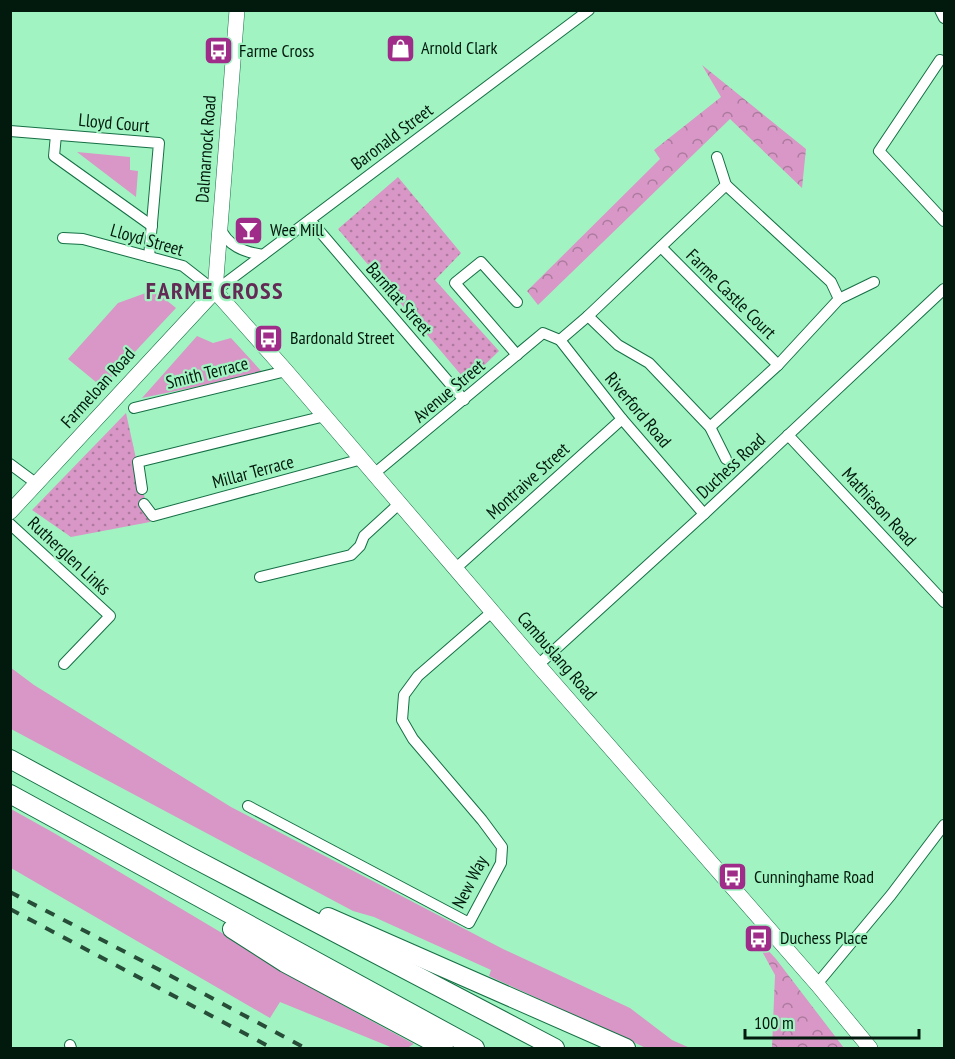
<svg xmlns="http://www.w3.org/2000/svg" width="955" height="1059" font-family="'PT Sans Narrow',sans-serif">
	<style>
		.green { fill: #d897c6 }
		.forest { fill: url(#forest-crowns) }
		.park { fill: url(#park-dots) }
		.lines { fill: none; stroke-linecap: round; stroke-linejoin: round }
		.street-casing { stroke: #166f45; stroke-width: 12 }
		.primary-casing { stroke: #166f45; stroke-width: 16 }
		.highway-casing { stroke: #166f45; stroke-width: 20 }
		.street { stroke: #fff; stroke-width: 10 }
		.primary { stroke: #fff; stroke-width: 15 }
		.highway { stroke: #fff; stroke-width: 18 }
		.rail { stroke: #274c37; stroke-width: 4; stroke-dasharray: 10 10; stroke-linecap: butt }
		.labels { text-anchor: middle; stroke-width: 4.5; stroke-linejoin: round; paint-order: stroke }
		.poi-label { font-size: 18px; fill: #021a0d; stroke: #a1f4c2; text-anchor: start }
		.street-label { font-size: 18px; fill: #021a0d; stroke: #a1f4c2 }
		.district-label { font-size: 24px; font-weight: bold; letter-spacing: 1.5px; fill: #622a55; stroke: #a1f4c2 }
	</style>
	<defs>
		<pattern id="forest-crowns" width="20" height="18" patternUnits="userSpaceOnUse" patternTransform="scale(1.5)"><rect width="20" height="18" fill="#d897c6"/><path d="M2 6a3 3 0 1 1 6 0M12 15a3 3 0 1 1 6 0" fill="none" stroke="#ad7a9f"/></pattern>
		<pattern id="park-dots" width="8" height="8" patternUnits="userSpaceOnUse" patternTransform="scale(1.5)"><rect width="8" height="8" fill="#d897c6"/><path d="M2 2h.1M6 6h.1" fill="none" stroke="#ad7a9f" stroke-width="1.8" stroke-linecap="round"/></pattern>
	</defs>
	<rect width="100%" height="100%" fill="#a1f4c2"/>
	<g class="green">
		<path d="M77,152L130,157V170L138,171L136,197Z"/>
		<path d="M154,290L176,308L102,387L68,359L118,303Z"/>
		<path d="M197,336L213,343L231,338L263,373L142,398Z"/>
		<path d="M10,667L34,685L231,807L503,949L630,1008L672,1040L690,1048H646L489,976L491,970L374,917L353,911L11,729Z"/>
		<path d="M11,809L54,833L346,1007L414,1044L407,1048H393L280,1002L270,1018L11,868Z"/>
	</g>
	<g class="forest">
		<path d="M702,65L806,149L802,188L730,119L538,305L527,291L660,159L654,150L721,97Z"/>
		<path d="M752,933L776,959L844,1048H772L775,975Z"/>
	</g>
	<g class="park">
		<path d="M398,177L461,253L435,280L499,351L467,382L338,229Z"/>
		<path d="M126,413L150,522L71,537L32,510Z"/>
	</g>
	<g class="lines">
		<defs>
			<g id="street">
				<path d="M940,10L944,18"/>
				<path d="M940,60L879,151L944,221"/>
				<path d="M10,131L159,143L149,257"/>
				<path d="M56,135L54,156L152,226"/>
				<path d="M726,185L831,282L839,299L778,365"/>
				<path d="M310,220L464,400"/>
				<path d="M220,227C227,246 244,252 263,255"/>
				<path d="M63,238L83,239L183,266L215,291L589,10"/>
				<path d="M661,247L778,365L710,427"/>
				<path d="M839,299L874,282"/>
				<path d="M588,316L618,345L649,363L710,427L726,459"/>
				<path d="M560,340L588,316L726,185L717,157"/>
				<path d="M517,355L455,283L481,262L517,302"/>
				<path d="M134,408L286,371"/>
				<path d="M788,435L944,602"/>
				<path d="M10,464L37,484"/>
				<path d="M375,473L543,333L560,340L622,419L704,514"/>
				<path d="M142,489L138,462L325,416"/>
				<path d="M144,504L153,516L362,459"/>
				<path d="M10,524L110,616L64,664"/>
				<path d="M456,568L622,419"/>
				<path d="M260,577L351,555L360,546L364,536L400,503"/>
				<path d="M538,665L704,514L944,289"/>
				<path d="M248,806L469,923L501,863L502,847L482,820L413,739L402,720L404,695L418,676L493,611"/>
				<path d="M817,984L891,895L944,825"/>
				<path d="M70,1045L71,1048"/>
			</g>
			<g id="primary">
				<path d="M215,291L286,371L538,665L817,984L870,1048"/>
				<path d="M215,291L237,10"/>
				<path d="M10,512L215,291"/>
			</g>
			<g id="highway">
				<path d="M10,759L189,856L555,1048"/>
				<path d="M10,794L475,1048"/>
				<path d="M328,917L626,1048"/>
				<path d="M232,929L285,963L444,1048"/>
			</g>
		</defs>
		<use href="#street" class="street-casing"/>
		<use href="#primary" class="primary-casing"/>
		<use href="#highway" class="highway-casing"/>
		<use href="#street" class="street"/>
		<use href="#primary" class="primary"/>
		<use href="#highway" class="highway"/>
		<g class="rail">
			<path d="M10,892L154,967L305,1048"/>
			<path d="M10,909L272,1048"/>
		</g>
	</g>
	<defs>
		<symbol id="shop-square" viewBox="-11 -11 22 22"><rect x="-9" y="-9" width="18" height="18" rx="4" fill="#9e2c88" stroke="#a1f4c2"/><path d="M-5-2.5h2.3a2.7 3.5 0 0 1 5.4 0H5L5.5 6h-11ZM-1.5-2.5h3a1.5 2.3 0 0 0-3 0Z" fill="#fff"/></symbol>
		<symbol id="bus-square" viewBox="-11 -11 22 22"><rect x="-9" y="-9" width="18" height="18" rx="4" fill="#9e2c88" stroke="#a1f4c2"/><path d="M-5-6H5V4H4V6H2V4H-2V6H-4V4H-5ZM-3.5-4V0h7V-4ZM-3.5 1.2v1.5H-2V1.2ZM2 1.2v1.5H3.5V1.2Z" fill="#fff"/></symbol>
		<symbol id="bar-square" viewBox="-11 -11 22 22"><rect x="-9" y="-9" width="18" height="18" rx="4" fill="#9e2c88" stroke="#a1f4c2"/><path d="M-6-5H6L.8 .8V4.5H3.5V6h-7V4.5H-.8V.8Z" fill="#fff"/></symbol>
	</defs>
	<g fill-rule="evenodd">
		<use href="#shop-square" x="384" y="32" width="33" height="33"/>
		<use href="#bus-square" x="202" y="34" width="33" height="33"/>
		<use href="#bar-square" x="232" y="214" width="33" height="33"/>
		<use href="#bus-square" x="252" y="322" width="33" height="33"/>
		<use href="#bus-square" x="716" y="860" width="33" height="33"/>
		<use href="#bus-square" x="742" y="922" width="33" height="33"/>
	</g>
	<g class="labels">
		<g class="poi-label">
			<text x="421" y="54">Arnold Clark</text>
			<text x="239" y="57">Farme Cross</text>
			<text x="270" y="236">Wee Mill</text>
			<text x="290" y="344">Bardonald Street</text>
			<text x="754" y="883">Cunninghame Road</text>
			<text x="780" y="944">Duchess Place</text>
		</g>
		<g class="street-label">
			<text transform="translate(114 123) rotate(5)" y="6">Lloyd Court</text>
			<text transform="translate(392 137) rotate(-37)" y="6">Baronald Street</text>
			<text transform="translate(206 149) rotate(-86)" y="6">Dalmarnock Road</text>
			<text transform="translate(147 240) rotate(16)" y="6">Lloyd Street</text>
			<text transform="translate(731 294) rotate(45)" y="6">Farme Castle Court</text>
			<text transform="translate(399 299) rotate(49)" y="6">Barnflat Street</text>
			<text transform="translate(207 373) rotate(-14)" y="6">Smith Terrace</text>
			<text transform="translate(98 388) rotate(-48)" y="6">Farmeloan Road</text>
			<text transform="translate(449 391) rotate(-40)" y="6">Avenue Street</text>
			<text transform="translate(638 410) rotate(50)" y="6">Riverford Road</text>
			<text transform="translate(731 466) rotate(-43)" y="6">Duchess Road</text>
			<text transform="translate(253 472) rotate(-15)" y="6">Millar Terrace</text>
			<text transform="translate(528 481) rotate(-42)" y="6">Montraive Street</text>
			<text transform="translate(879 507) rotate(47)" y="6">Mathieson Road</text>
			<text transform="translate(69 556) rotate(43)" y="6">Rutherglen Links</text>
			<text transform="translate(557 656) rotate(49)" y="6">Cambuslang Road</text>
			<text transform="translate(470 882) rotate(-63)" y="6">New Way</text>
		</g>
		<g class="district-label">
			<text x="215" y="299">FARME CROSS</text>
		</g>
	</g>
	<rect width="955" height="1059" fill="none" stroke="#021a0d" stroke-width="24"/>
	<path d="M745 1029v9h174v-9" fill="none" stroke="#021a0d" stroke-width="3"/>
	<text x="754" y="1029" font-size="18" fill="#021a0d" stroke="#a1f4c2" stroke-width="4.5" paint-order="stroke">100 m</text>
</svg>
